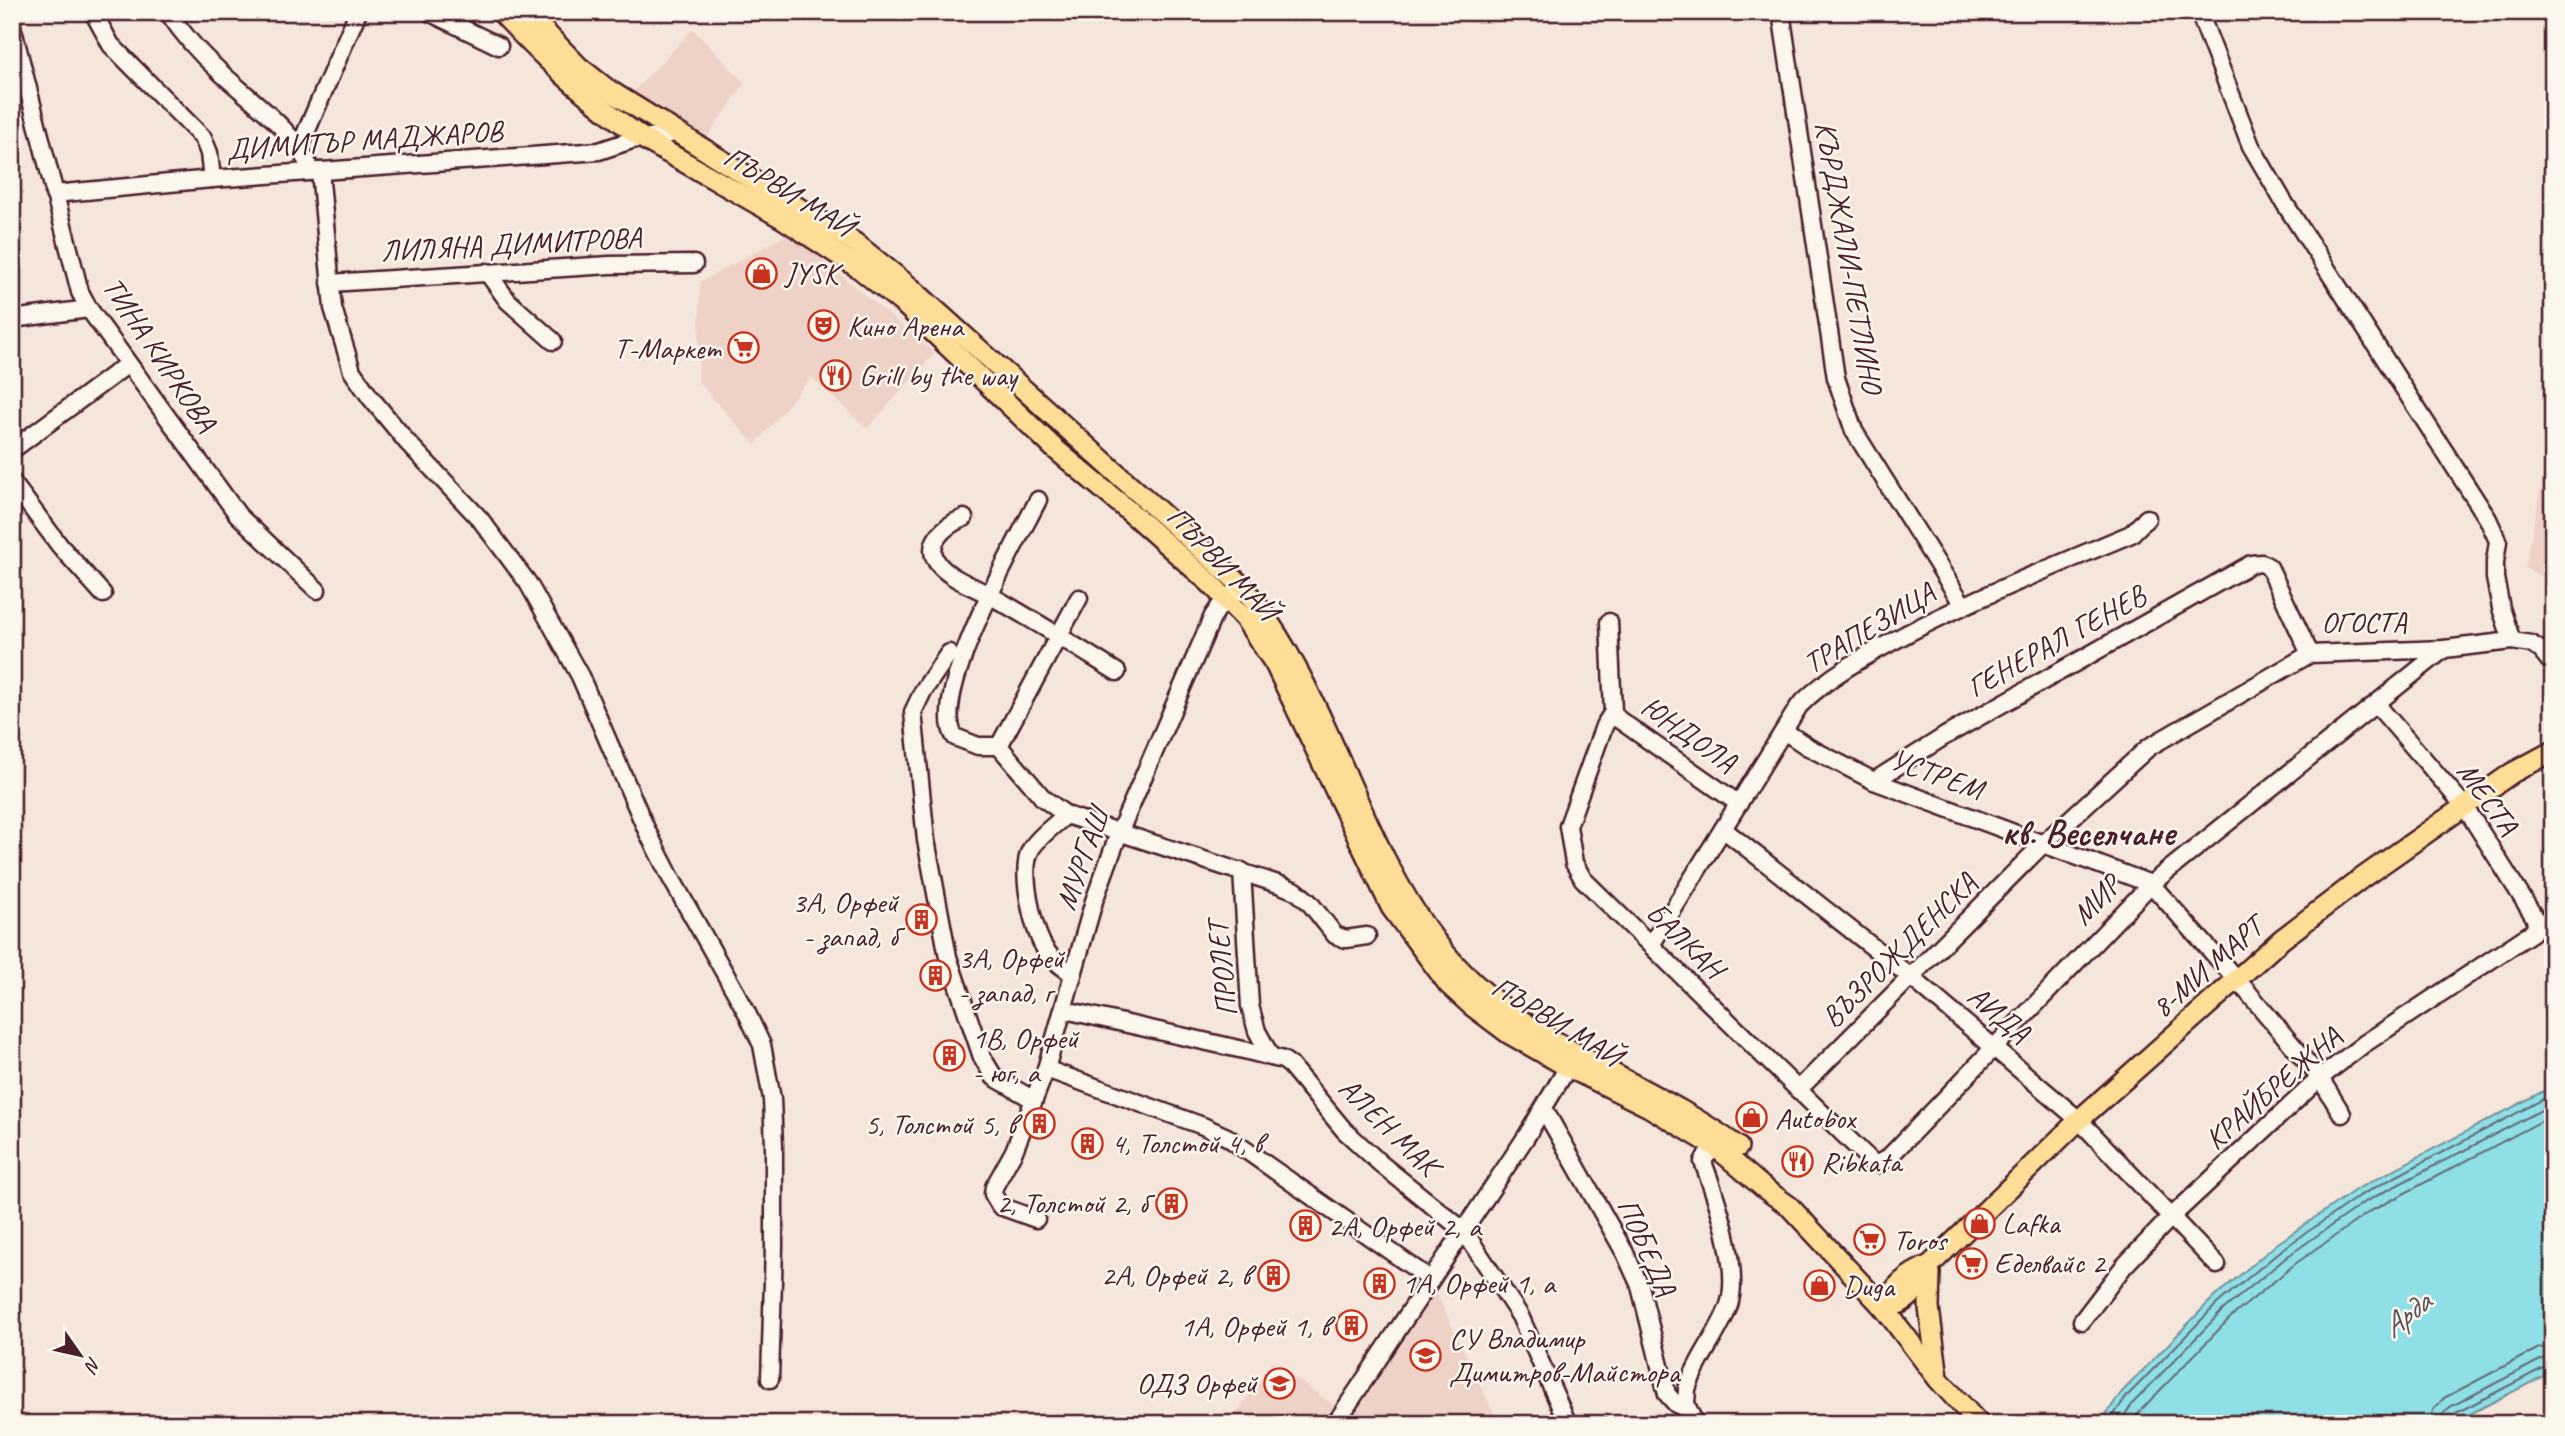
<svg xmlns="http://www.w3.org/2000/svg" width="2565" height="1436" font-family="Caveat,sans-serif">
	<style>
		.built { fill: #eed2c8 }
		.water { fill: #8ee0e6; stroke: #73939b; stroke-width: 2 }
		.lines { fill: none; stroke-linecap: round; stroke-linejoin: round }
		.shore { stroke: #656c76; stroke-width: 2 }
		.minor-casing { stroke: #4a1f2b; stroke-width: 21 }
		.major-casing { stroke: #4a1f2b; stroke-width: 24 }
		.minor { stroke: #fbf7ec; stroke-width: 16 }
		.major { stroke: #fede96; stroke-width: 19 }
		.labels { text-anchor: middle; stroke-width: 5; stroke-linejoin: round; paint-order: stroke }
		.street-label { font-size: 30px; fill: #4a1f2b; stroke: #fbf7ec }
		.poi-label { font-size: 30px; fill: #4a1f2b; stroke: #fbf7ec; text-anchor: start }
		.water-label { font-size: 32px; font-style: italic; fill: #5b4f5a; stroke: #fbf7ec }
		.district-label { font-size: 37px; font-weight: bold; fill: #4a1f2b; stroke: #fbf7ec }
	</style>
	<rect width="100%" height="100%" fill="#f5e6dc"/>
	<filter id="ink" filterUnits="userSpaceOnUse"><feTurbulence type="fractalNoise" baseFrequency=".0143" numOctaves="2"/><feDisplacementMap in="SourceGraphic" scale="14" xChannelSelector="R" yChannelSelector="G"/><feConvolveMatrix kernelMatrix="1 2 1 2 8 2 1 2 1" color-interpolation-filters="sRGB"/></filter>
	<g filter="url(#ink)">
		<g class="built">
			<path d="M693,29L745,83L708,136L629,96Z"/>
			<path d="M790,233L935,353L867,429L811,377L755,445L698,382L700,282Z"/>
			<path d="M2553,423V580L2525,569Z"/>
			<path d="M1433,1286L1499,1424H1341Z"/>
			<path d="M1272,1362L1334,1405L1320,1424H1229Z"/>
		</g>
		<path class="water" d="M2553,1086V1371L2451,1424H2099L2122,1392L2213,1298L2278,1243L2355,1190Z"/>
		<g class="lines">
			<g class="shore">
				<path d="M2107,1424L2127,1396L2218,1303L2283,1249L2359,1196L2553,1094"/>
				<path d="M2118,1424L2134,1402L2224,1309L2288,1256L2363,1203L2553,1104"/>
				<path d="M2131,1424L2142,1409L2231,1317L2295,1264L2369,1212L2553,1115"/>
				<path d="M2430,1424L2433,1410L2444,1398L2539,1348L2553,1346"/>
				<path d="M2441,1424L2443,1414L2450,1407L2544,1358L2553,1356"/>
				<path d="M2450,1424L2454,1414L2547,1366L2553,1365"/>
			</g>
			<defs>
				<g id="minor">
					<path d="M93,12L111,45L203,138L209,153L212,179"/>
					<path d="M168,12C182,33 198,52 217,69C247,98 297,131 311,171"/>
					<path d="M429,12L499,46"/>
					<path d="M1781,12L1836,378L1854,431L1963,605"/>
					<path d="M2199,12L2251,146L2285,204L2488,519L2498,541L2495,562V578L2501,608L2512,641"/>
					<path d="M12,26L80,292L89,309L238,515L317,590"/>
					<path d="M300,146L358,12"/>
					<path d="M320,171L333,308L352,371L370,397L407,442L480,519L528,583L580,676L647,831L671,878L745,1009L762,1045L772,1099L774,1146V1247L770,1379"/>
					<path d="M54,194L212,179L599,151L632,140L676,133"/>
					<path d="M487,272L508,301L553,341"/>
					<path d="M330,283L610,265L694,264"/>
					<path d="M12,319L89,309"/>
					<path d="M12,450L128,364"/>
					<path d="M12,482L60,546L103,594"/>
					<path d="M964,518C945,525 921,545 940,566C953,580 975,587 991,596C1034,620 1075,646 1117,672"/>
					<path d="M1609,622L1613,712L1618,719L1739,804"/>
					<path d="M949,653L923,691L913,712L926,840L948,957L982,1057L994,1077L1034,1100"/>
					<path d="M1613,712L1604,726L1568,826L1574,863L1583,879L1871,1161L1878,1164L1889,1157L2151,884L2444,649"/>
					<path d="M1784,731L1808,747L1874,781L2151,884L2246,990L2320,1078L2342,1114"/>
					<path d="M999,746L1043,798L1066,815L1281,885L1296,891L1309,902L1335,935L1346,939L1367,936"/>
					<path d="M999,746H978L955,737C927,697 1017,542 1038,500"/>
					<path d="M999,746L1079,598"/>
					<path d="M1874,781L1945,736L2251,564L2262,563L2269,567L2310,654"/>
					<path d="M1066,815C1055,825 1039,836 1031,849C1019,870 1033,929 1045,949C1052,960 1062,967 1073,974"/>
					<path d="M1723,829L1912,978L2079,1120L2217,1265"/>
					<path d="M1242,871L1250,1006L1257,1031L1271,1057"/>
					<path d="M1651,945L1799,706C1830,674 1871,653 1910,632C1982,595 2057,565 2131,534L2147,518"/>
					<path d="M1065,1010L1248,1051L1283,1060L1290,1065L1344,1130L1381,1164L1464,1231L1520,1316L1568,1424"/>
					<path d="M1046,1069L1203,1126L1227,1137L1430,1279"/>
					<path d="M1798,1090L2044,843L2149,747L2310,654L2444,649L2512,641L2531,644L2541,650L2553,665"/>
					<path d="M1544,1109L1625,1253L1640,1286L1667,1394L1676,1404L1687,1409"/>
					<path d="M1036,1219L1000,1206L993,1194L994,1187L1014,1151L1046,1069L1094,901L1119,833L1213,616L1222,603L1234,593"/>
					<path d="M2082,1321L2124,1266L2170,1218L2320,1078L2364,1044L2533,932L2536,926L2535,918L2465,807L2377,705"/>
					<path d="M1335,1424L1526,1137L1574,1057"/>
					<path d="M1695,1424L1686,1404L1687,1389C1696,1361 1717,1336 1728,1308C1742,1271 1717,1199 1703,1162L1706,1156L1716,1147"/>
				</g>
				<g id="major">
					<path d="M501,12C546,61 588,99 642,138L782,218L860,269L905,305L1054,448L1137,518L1211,584L1245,619L1275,664L1391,907L1449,985L1472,1006L1508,1033L1568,1067L1649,1107L1716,1147L1765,1189L1789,1206L1884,1308L1938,1379L1979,1424"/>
					<path d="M526,12L579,67L607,89L855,243L911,288L1242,586C1330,691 1354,835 1437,943C1514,1043 1640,1075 1738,1147"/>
					<path d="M1930,1272L1929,1308L1938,1378"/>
					<path d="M1884,1308C1909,1305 1920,1287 1930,1265L2079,1120L2282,939L2362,878L2512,773L2553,751"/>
					<path d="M1884,1308C1893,1286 1908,1274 1930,1265"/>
				</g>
			</defs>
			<use href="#minor" class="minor-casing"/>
			<use href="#major" class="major-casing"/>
			<use href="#minor" class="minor"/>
			<use href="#major" class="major"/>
		</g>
	</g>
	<defs>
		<symbol id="shop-ring" viewBox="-11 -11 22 22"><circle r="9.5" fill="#fbf7ec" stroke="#c8321e" stroke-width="1.5"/><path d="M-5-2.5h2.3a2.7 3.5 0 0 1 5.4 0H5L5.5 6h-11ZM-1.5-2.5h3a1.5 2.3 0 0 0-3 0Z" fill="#c8321e"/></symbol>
		<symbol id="theatre-ring" viewBox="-11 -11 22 22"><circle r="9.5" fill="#fbf7ec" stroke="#c8321e" stroke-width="1.5"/><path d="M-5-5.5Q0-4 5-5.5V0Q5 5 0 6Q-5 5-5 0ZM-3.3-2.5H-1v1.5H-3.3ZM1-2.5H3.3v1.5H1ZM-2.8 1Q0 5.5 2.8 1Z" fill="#c8321e"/></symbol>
		<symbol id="supermarket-ring" viewBox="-11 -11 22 22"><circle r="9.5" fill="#fbf7ec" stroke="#c8321e" stroke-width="1.5"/><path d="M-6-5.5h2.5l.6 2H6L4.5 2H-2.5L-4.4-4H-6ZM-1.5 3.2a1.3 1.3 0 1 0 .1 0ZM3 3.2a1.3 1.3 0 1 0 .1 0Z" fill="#c8321e"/></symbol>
		<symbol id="restaurant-ring" viewBox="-11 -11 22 22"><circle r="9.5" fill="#fbf7ec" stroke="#c8321e" stroke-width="1.5"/><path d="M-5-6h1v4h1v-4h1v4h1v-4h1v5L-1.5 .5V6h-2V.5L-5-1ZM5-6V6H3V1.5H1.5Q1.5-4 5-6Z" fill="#c8321e"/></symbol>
		<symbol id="building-ring" viewBox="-11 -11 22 22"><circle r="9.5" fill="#fbf7ec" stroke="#c8321e" stroke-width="1.5"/><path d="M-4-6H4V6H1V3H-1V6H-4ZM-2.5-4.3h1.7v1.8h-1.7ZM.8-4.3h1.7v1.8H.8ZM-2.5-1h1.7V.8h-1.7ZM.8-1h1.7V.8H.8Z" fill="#c8321e"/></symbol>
		<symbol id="school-ring" viewBox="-11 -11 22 22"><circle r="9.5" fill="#fbf7ec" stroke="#c8321e" stroke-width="1.5"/><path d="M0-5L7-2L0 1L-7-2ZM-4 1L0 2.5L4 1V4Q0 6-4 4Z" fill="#c8321e"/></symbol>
	</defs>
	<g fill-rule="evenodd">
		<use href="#shop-ring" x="744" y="256" width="35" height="35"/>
		<use href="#theatre-ring" x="806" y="308" width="35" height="35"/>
		<use href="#supermarket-ring" x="726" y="330" width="35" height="35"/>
		<use href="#restaurant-ring" x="818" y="358" width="35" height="35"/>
		<use href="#building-ring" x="904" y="902" width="35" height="35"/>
		<use href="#building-ring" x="918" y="958" width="35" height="35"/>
		<use href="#building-ring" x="932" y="1038" width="35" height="35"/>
		<use href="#shop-ring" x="1734" y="1100" width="35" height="35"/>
		<use href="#building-ring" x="1022" y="1106" width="35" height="35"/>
		<use href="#building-ring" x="1070" y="1126" width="35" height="35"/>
		<use href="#restaurant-ring" x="1780" y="1144" width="35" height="35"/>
		<use href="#building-ring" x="1154" y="1186" width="35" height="35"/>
		<use href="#shop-ring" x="1962" y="1206" width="35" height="35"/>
		<use href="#building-ring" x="1288" y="1208" width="35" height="35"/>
		<use href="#supermarket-ring" x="1852" y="1222" width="35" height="35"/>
		<use href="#supermarket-ring" x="1954" y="1246" width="35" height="35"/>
		<use href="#building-ring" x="1256" y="1258" width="35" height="35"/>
		<use href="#building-ring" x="1362" y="1266" width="35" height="35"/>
		<use href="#shop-ring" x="1802" y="1268" width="35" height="35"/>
		<use href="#building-ring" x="1334" y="1308" width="35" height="35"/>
		<use href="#school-ring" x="1408" y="1338" width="35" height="35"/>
		<use href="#school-ring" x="1262" y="1366" width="35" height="35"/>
	</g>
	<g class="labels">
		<g class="street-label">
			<text transform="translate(364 140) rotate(-4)" y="10">ДИМИТЪР МАДЖАРОВ</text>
			<text transform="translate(789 191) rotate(31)" y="10">ПЪРВИ МАЙ</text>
			<text transform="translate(511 244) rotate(-3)" y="10">ЛИЛЯНА ДИМИТРОВА</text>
			<text transform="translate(1849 257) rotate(80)" y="10">КЪРДЖАЛИ-ПЕТЛИНО</text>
			<text transform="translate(160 354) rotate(56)" y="10">ТИНА КИРКОВА</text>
			<text transform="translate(1223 563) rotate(46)" y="10">ПЪРВИ МАЙ</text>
			<text x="2364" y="632">ОГОСТА</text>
			<text transform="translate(1869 628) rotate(-31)" y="10">ТРАПЕЗИЦА</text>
			<text transform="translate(2056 641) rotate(-29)" y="10">ГЕНЕРАЛ ГЕНЕВ</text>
			<text transform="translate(1689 734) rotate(35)" y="10">ЮНДОЛА</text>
			<text transform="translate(1937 774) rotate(20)" y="10">УСТРЕМ</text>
			<text transform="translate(2488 798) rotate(54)" y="10">МЕСТА</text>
			<text transform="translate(1082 859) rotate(-70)" y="10">МУРГАШ</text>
			<text transform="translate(2096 900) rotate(-46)" y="10">МИР</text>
			<text transform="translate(1685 940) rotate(44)" y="10">БАЛКАН</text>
			<text transform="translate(1899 950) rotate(-45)" y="10">ВЪЗРОЖДЕНСКА</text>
			<text transform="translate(2207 967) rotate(-41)" y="10">8-МИ МАРТ</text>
			<text transform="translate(1222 969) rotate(-96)" y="10">ПРОЛЕТ</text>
			<text transform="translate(1999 1014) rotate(40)" y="10">АИДА</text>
			<text transform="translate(1557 1021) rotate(31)" y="10">ПЪРВИ МАЙ</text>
			<text transform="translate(2273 1088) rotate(-41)" y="10">КРАЙБРЕЖНА</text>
			<text transform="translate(1389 1126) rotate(44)" y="10">АЛЕН МАК</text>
			<text transform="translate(1647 1247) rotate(66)" y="10">ПОБЕДА</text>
		</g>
		<g class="poi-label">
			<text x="785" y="283">JYSK</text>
			<text x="847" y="336">Кино Арена</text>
			<text x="721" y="358" text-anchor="end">Т-Маркет</text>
			<text x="859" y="385">Grill by the way</text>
			<text x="898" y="912" text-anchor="end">3А, Орфей<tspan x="898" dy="34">- запад, б</tspan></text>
			<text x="958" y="968">3А, Орфей<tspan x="958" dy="34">- запад, г</tspan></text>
			<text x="972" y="1048">1В, Орфей<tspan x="972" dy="34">- юг, а</tspan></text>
			<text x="1775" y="1128">Autobox</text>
			<text x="1016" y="1134" text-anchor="end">5, Толстой 5, в</text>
			<text x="1111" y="1153">4, Толстой 4, в</text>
			<text x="1821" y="1172">Ribkata</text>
			<text x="1148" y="1213" text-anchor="end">2, Толстой 2, б</text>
			<text x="2002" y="1233">Lafka</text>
			<text x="1328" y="1236">2А, Орфей 2, а</text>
			<text x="1893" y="1250">Toros</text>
			<text x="1994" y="1273">Еделвайс 2</text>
			<text x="1250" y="1285" text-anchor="end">2А, Орфей 2, в</text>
			<text x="1402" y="1293">1А, Орфей 1, а</text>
			<text x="1843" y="1296">Duga</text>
			<text x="1329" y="1336" text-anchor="end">1А, Орфей 1, в</text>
			<text x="1449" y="1348">СУ Владимир<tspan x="1449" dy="34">Димитров-Майстора</tspan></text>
			<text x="1257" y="1393" text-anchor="end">ОДЗ Орфей</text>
		</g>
		<g class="water-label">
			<text transform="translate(2406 1314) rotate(-39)" y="11">Арда</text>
		</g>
		<g class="district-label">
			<text x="2088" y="845">кв. Веселчане</text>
		</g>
	</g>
	<rect width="2565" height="1436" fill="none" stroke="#fbf7ec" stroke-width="42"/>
	<rect x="21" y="21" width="2523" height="1394" fill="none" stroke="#4a1f2b" stroke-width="2.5" filter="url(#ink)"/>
	<g transform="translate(80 1355) rotate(124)" stroke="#fbf7ec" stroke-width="5" paint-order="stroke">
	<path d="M0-5L12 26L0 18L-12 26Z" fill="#4a1f2b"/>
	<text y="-10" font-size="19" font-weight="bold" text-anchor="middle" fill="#4a1f2b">N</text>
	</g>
</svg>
